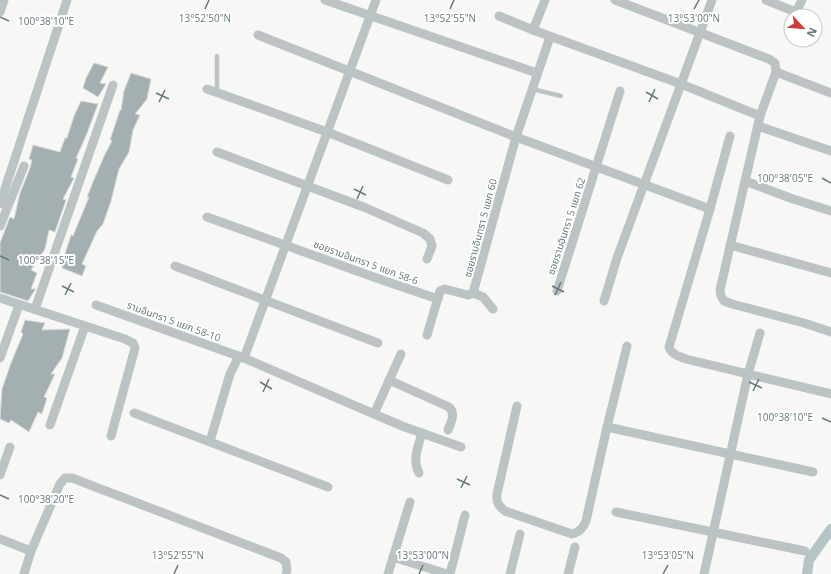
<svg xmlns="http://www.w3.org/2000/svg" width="831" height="574" font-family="'Open Sans','Noto Sans Thai',sans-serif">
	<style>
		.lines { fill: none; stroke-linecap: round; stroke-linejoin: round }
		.canal { stroke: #b5c4c4; stroke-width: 10 }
		.building { fill: #a4afb1; stroke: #d9d9d7 }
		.service { stroke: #bcc3c4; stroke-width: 4.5 }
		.minor { stroke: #bcc3c4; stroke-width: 9 }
		.ticks { fill: none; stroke: #65797d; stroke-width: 1.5 }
		.labels { text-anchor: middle; stroke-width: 4; stroke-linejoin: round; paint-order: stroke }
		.street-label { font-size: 10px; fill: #65797d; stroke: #fff }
		.ticks-label { font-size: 10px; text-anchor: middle; fill: #65797d; stroke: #fff; stroke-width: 4; stroke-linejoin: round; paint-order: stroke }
	</style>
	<rect width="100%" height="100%" fill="#f7f7f5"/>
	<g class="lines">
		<path class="canal" d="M807,574L809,560L831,529"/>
	</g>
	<g class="building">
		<path d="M94,63L108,67L100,83L106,84L98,97L83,88L86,78Z"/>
		<path d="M131,73L151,79L147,99L135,114L140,115L133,130L129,152L119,169L111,201L103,224L97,231L82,264L86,266L82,276L62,268L64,257L71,235L73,236L89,197H87L93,182L105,154L112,141L110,140L120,110H121L124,91Z"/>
		<path d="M81,101L98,104L86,136L76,158L78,159L71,177L74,178L63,199L66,200L55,232L49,230L45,249L31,270L37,273L31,289H36L35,290L28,301L0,292V243L10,217L14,219L20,193L30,168L32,160L29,159L33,145L60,152L65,138H67L74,116Z"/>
		<path d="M25,320L45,323L42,330L70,329L62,358L51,374H55L44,397L47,398L42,414L38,412L29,432L11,420L9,423L0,419L2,389L11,363L23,334L21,332Z"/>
	</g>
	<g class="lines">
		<g class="service">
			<path d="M532,89L561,96"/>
			<path d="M217,93V56"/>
		</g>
		<g class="minor">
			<path d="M325,0L537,73"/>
			<path d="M615,0L769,59L775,63L776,72"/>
			<path d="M766,0L796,12L802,0"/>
			<path d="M0,12L4,0"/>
			<path d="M499,16L533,30L681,84L760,116L776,72L831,93"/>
			<path d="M533,30L545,0"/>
			<path d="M258,35L516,137L710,209"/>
			<path d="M207,89L327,132L448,180"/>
			<path d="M760,116L720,290L721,296L724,301L732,304L804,323L831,332"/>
			<path d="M758,126L831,151"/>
			<path d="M730,136L710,209L669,347C672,355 679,356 686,359L831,394"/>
			<path d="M217,152L366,208L423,233L430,239L432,246L427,259"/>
			<path d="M745,181L793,199L831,211"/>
			<path d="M0,204L67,0"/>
			<path d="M207,217L382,280L438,299"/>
			<path d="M0,226L24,166"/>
			<path d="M730,245L831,273"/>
			<path d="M175,266L378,343"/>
			<path d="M557,291L620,91"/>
			<path d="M473,293L483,297L493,309"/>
			<path d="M0,298L125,339L133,343L135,348L111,436"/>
			<path d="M604,301L617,258L712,0"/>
			<path d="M96,305L244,358L402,426L461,447"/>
			<path d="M35,309L113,85"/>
			<path d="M427,335L440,291L445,289L468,295L473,293L516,137L550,37"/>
			<path d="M0,358L19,305"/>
			<path d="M244,358L376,0"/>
			<path d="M389,380L449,407C456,414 451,422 448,430"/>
			<path d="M517,406L497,494C496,503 499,506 505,511L572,534C580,532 583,528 586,521L607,427L627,346"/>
			<path d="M134,413L328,487"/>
			<path d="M374,414L401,354"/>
			<path d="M50,425L85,326"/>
			<path d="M607,427L813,472"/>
			<path d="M210,441L230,374L239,356"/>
			<path d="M419,473C412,460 418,447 422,433"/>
			<path d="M0,475L10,447"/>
			<path d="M616,512L805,551"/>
			<path d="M0,539L31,551"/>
			<path d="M393,557L447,574"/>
			<path d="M24,574L31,551L60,484L65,478H72L281,558L286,562L287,570L286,574"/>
			<path d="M388,574L410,502"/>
			<path d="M450,574L465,515"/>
			<path d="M510,574L520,534"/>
			<path d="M568,574L575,547"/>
			<path d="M704,574L748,374L760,333"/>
		</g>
	</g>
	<path class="ticks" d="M205,9L209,0M450,9L454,0M694,9L699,0M0,17L9,21M646,92L658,99M156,93L169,99M159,102L165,90M649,102L655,89M822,178L831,183M354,189L366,195M357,199L363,186M0,256L9,260M62,286L74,292M552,286L564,292M65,295L71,283M555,295L561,282M260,382L272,389M749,382L762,388M753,391L759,379M263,392L269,379M822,418L831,422M457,479L470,485M461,488L467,476M0,495L9,499M174,574L178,565M419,574L423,565M663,574L668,565"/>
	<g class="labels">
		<g class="street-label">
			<text transform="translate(566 226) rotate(-72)" y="4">ซอยรามอินทรา 5 แยก 62</text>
			<text transform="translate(480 228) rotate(-75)" y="4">ซอยรามอินทรา 5 แยก 60</text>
			<text transform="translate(366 262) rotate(20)" y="4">ซอยรามอินทรา 5 แยก 58-6</text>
			<text transform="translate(174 321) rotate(20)" y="4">รามอินทรา 5 แยก 58-10</text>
		</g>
	</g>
	<g class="ticks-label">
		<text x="205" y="22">13°52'50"N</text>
		<text x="450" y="22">13°52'55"N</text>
		<text x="694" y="22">13°53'00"N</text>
		<text x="46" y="25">100°38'10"E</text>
		<text x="785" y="182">100°38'05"E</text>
		<text x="46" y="264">100°38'15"E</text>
		<text x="785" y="421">100°38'10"E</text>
		<text x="46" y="503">100°38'20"E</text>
		<text x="178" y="559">13°52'55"N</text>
		<text x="423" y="559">13°53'00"N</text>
		<text x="668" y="559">13°53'05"N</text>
	</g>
	<g transform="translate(803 28) rotate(116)"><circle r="19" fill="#ffffff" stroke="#c1c9cb"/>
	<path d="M0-3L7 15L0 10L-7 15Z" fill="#d23a3c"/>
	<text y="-6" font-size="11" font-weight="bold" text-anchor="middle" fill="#65797d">N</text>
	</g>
</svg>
